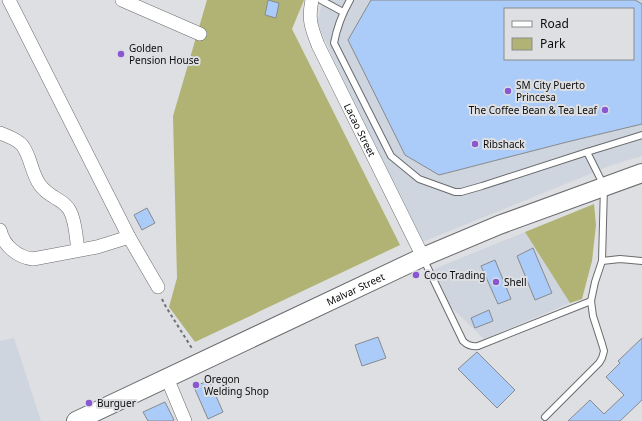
<svg xmlns="http://www.w3.org/2000/svg" width="642" height="421" font-family="'Noto Sans',sans-serif">
	<style>
		.built { fill: #cfd5de; fill-rule: evenodd }
		.green { fill: #b1b374 }
		.building { fill: #abccf8; stroke: #888a8c; fill-rule: evenodd }
		.lines { fill: none; stroke-linecap: round; stroke-linejoin: round }
		.service-casing { stroke: #696b6d; stroke-width: 8 }
		.minor-casing { stroke: #696b6d; stroke-width: 14 }
		.secondary-casing { stroke: #696b6d; stroke-width: 20 }
		.path { stroke: #6f7072; stroke-width: 2; stroke-dasharray: 3 3; stroke-linecap: butt }
		.service { stroke: #fff; stroke-width: 6 }
		.minor { stroke: #fff; stroke-width: 13 }
		.secondary { stroke: #fff; stroke-width: 18 }
		.poi-dot { fill: #8958d1; stroke: #dedfe2; stroke-width: 1.5 }
		.labels { text-anchor: middle; stroke-width: 4; stroke-linejoin: round; paint-order: stroke }
		.poi-label { font-size: 10px; fill: #0b0c0c; stroke: #dedfe2; text-anchor: start }
		.street-label { font-size: 10px; fill: #0b0c0c; stroke: #dedfe2 }
	</style>
	<rect width="100%" height="100%" fill="#dedfe2"/>
	<g class="built">
		<path d="M323,0H642V156L612,165L420,243L386,172L317,23ZM505,9H633V59H505Z"/>
		<path d="M525,232L570,303L484,339L450,306L434,269Z"/>
		<path d="M14,338L41,421H0V341Z"/>
	</g>
	<g class="green">
		<path d="M207,0H304L292,29L400,245L195,342L169,307L177,278L173,116Z"/>
		<path d="M594,204L596,225L592,261L582,299L570,303L525,232Z"/>
	</g>
	<g class="building">
		<path d="M268,0L279,3L276,18L265,15Z"/>
		<path d="M371,0H635L642,4V124L567,142L439,175L405,155L348,40ZM505,9H633V59H505Z"/>
		<path d="M147,208L155,223L142,230L134,215Z"/>
		<path d="M533,248L552,293L535,300L517,256Z"/>
		<path d="M495,260L511,299L498,304L481,266Z"/>
		<path d="M489,310L493,321L475,328L471,318Z"/>
		<path d="M378,337L386,358L362,366L355,345Z"/>
		<path d="M642,338V400L620,421H568L590,400L604,414L624,395L606,377L620,363L618,361Z"/>
		<path d="M477,352L515,390L497,408L458,369Z"/>
		<path d="M209,380L223,412L208,419L194,387Z"/>
		<path d="M165,402L174,420L172,421H148L143,412Z"/>
	</g>
	<g class="lines">
		<defs>
			<g id="service">
				<path d="M321,0L343,12"/>
				<path d="M350,0C342,14 337,27 334,43L391,156L419,179L455,192H461L482,186L587,152L642,135"/>
				<path d="M423,258L463,341C467,345 472,347 478,346L591,301"/>
				<path d="M602,261L620,259L642,261"/>
				<path d="M545,417L599,363L602,358L604,351L602,344L593,316L591,301L595,282L602,261L604,186L587,152"/>
			</g>
			<g id="minor">
				<path d="M9,0L129,237L158,287"/>
				<path d="M122,0L200,34"/>
				<path id="s1" d="M312,0C308,19 311,27 318,45L423,257"/>
				<path d="M0,133C7,136 17,139 22,145C31,156 31,173 40,185C43,189 49,194 54,197C60,201 66,203 70,211C76,222 76,238 78,250"/>
				<path d="M0,230C4,246 17,257 33,259L97,247L129,237"/>
				<path d="M167,378L185,421"/>
			</g>
			<g id="secondary">
				<path id="s2" d="M76,421L423,257L499,225L642,173"/>
			</g>
		</defs>
		<use href="#service" class="service-casing"/>
		<use href="#minor" class="minor-casing"/>
		<use href="#secondary" class="secondary-casing"/>
		<path class="path" d="M162,299L166,307L193,350"/>
		<use href="#service" class="service"/>
		<use href="#minor" class="minor"/>
		<use href="#secondary" class="secondary"/>
	</g>
	<g class="poi-dot">
		<circle cx="121" cy="54" r="4"/>
		<circle cx="508" cy="91" r="4"/>
		<circle cx="605" cy="110" r="4"/>
		<circle cx="475" cy="144" r="4"/>
		<circle cx="416" cy="275" r="4"/>
		<circle cx="496" cy="282" r="4"/>
		<circle cx="196" cy="385" r="4"/>
		<circle cx="89" cy="403" r="4"/>
	</g>
	<g class="labels">
		<g class="poi-label">
			<text x="129" y="52">Golden<tspan x="129" dy="12">Pension House</tspan></text>
			<text x="516" y="89">SM City Puerto<tspan x="516" dy="12">Princesa</tspan></text>
			<text x="597" y="114" text-anchor="end">The Coffee Bean &amp; Tea Leaf</text>
			<text x="483" y="148">Ribshack</text>
			<text x="424" y="279">Coco Trading</text>
			<text x="504" y="286">Shell</text>
			<text x="204" y="383">Oregon<tspan x="204" dy="12">Welding Shop</tspan></text>
			<text x="97" y="407">Burguer</text>
		</g>
		<g class="street-label">
			<text dy="4" stroke="none"><textPath href="#s1" startOffset="141">Lacao Street</textPath></text>
			<text dy="4" stroke="none"><textPath href="#s2" startOffset="309">Malvar Street</textPath></text>
		</g>
	</g>
	<rect x="504" y="8" width="130" height="52" fill="#dedfe2" stroke="#8a8b8c"/>
	<rect x="512" y="21" width="20" height="6" fill="#ffffff" stroke="#8a8b8c"/>
	<text x="540" y="28" font-size="12" fill="#0b0c0c">Road</text>
	<rect x="512" y="38" width="20" height="12" fill="#b1b374" stroke="#8a8b8c"/>
	<text x="540" y="48" font-size="12" fill="#0b0c0c">Park</text>
</svg>
